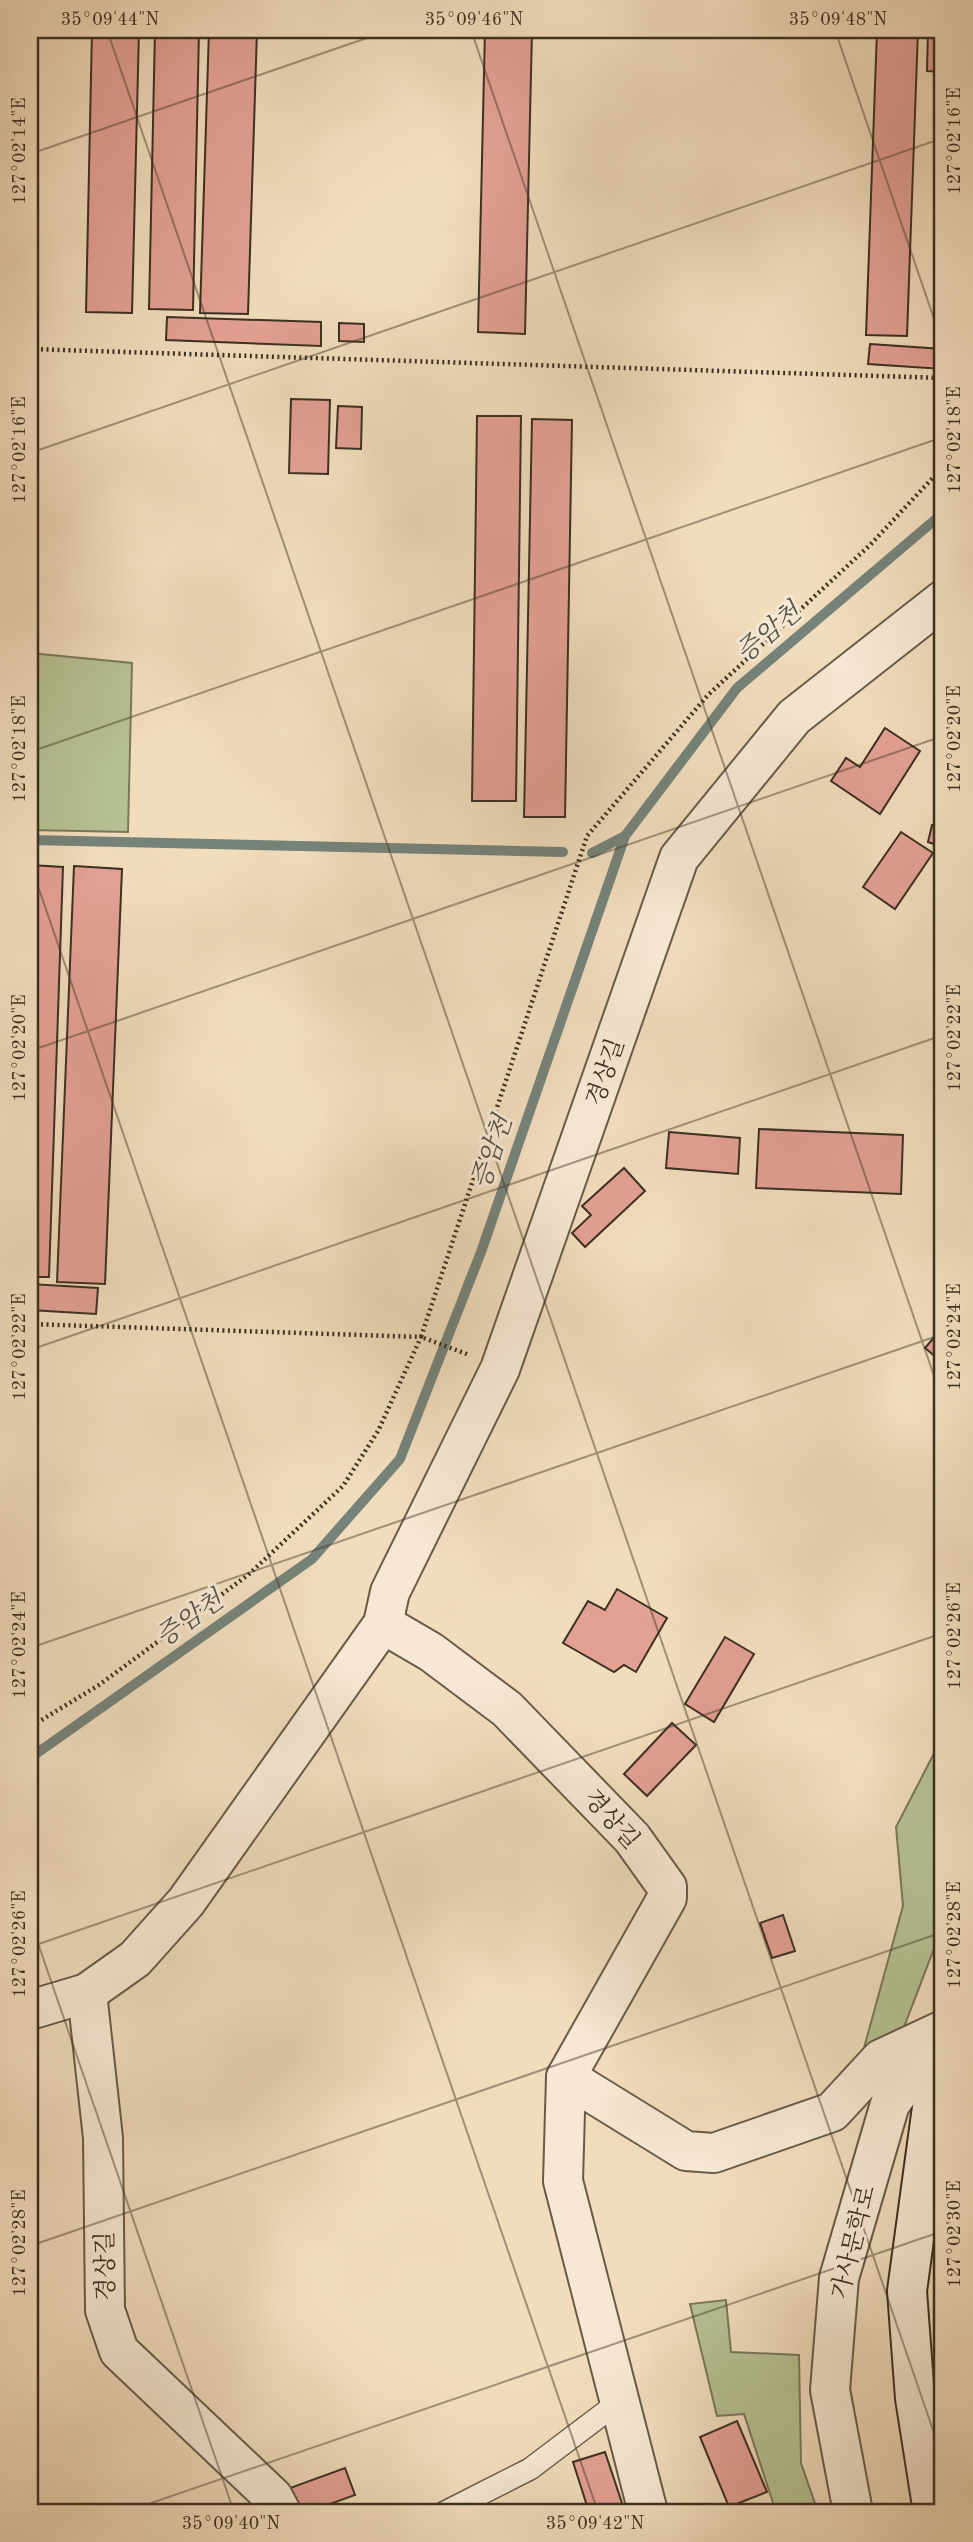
<svg xmlns="http://www.w3.org/2000/svg" width="973" height="2542" font-family="'Old Standard TT','Noto Serif KR',serif">
	<style>
		.green { fill: #b6c193; stroke: #79785a; stroke-width: 2 }
		.lines { fill: none; stroke-linecap: round; stroke-linejoin: round }
		.stream { stroke: #75837a; stroke-width: 10 }
		.building { fill: #e3a094; stroke: #3c3021; stroke-width: 2 }
		.lane-casing { stroke: #695b48; stroke-width: 24 }
		.street-casing { stroke: #695b48; stroke-width: 42 }
		.secondary-casing { stroke: #3c3021; stroke-width: 42 }
		.path { stroke: #3c3021; stroke-width: 4.5; stroke-dasharray: 2 3.5; stroke-linecap: butt }
		.lane { stroke: #f6e8d3; stroke-width: 21 }
		.street { stroke: #f6e8d3; stroke-width: 38 }
		.secondary { stroke: #f6e8d3; stroke-width: 38 }
		.ticks { fill: none; stroke: #3c3021; stroke-width: 2; stroke-opacity: 0.45 }
		.labels { text-anchor: middle; stroke-width: 6; stroke-linejoin: round; paint-order: stroke }
		.street-label { font-size: 24px; fill: #3c3021; stroke: #f6e8d3 }
		.water-label { font-size: 26px; font-style: italic; fill: #545246; stroke: #f6e8d3 }
		.neatline { fill: none; stroke: #3c3021; stroke-width: 2.5 }
		.ticks-label { font-size: 18px; text-anchor: middle; fill: #3c3021 }
	</style>
	<rect width="100%" height="100%" fill="#f1dcbc"/>
	<filter id="stains"><feTurbulence type="fractalNoise" baseFrequency=".00286" numOctaves="4"/><feColorMatrix values="0 0 0 0 .2 0 0 0 0 .09 0 0 0 0 .02 0 0 0 .5 -.17"/></filter>
	<radialGradient id="worn" r=".72"><stop offset=".6" stop-color="#630" stop-opacity="0"/><stop offset="1" stop-color="#630" stop-opacity=".3"/></radialGradient>
	<g class="green">
		<path d="M30,653L132,663L128,832L30,830Z"/>
		<path d="M943,1736V1925L904,2027L864,2048L903,1906L896,1827Z"/>
		<path d="M941,2214L943,2216V2452L934,2395Z"/>
		<path d="M726,2300L731,2352L799,2355L801,2463L818,2512H776L744,2414L717,2416L690,2304Z"/>
	</g>
	<g class="lines">
		<g class="stream">
			<path d="M30,840L563,852"/>
			<path d="M592,853L625,836"/>
			<path d="M30,1758L312,1559L400,1459L481,1252L625,836L737,688L943,513"/>
		</g>
	</g>
	<g class="building">
		<path d="M92,30H139L132,313L86,312Z"/>
		<path d="M155,30H199L193,310L149,309Z"/>
		<path d="M209,30H257L248,314L200,313Z"/>
		<path d="M485,30H532L525,334L478,332Z"/>
		<path d="M877,30H918L907,336L866,335Z"/>
		<path d="M928,30H943V72L927,71Z"/>
		<path d="M167,317L321,322V346L166,340Z"/>
		<path d="M339,323L364,324V342L339,341Z"/>
		<path d="M870,344L943,349V369L868,364Z"/>
		<path d="M291,399L330,400L328,474L289,473Z"/>
		<path d="M338,406L362,407L361,449L336,448Z"/>
		<path d="M477,416H521L516,801H472Z"/>
		<path d="M532,419L572,420L565,817H524Z"/>
		<path d="M885,728L920,751L880,814L831,781L846,758L860,767Z"/>
		<path d="M932,825L943,828V847L928,842Z"/>
		<path d="M901,832L933,853L895,909L863,887Z"/>
		<path d="M30,865L63,867L49,1277H30Z"/>
		<path d="M74,866L122,869L105,1284L57,1282Z"/>
		<path d="M759,1129L903,1135L901,1194L756,1188Z"/>
		<path d="M669,1132L740,1138L738,1174L666,1168Z"/>
		<path d="M624,1168L645,1191L585,1247L572,1233L591,1215L582,1206Z"/>
		<path d="M30,1284L98,1288L96,1314L30,1310Z"/>
		<path d="M937,1334L943,1339V1363L925,1348Z"/>
		<path d="M617,1589L667,1618L636,1672L624,1665L614,1672L563,1643L588,1601L605,1610Z"/>
		<path d="M725,1637L754,1654L714,1722L685,1704Z"/>
		<path d="M672,1723L696,1745L647,1796L624,1774Z"/>
		<path d="M783,1915L795,1951L772,1958L760,1923Z"/>
		<path d="M30,2073L37,2098L30,2100Z"/>
		<path d="M737,2421L767,2492L729,2507L700,2437Z"/>
		<path d="M605,2452L625,2512H589L573,2462Z"/>
		<path d="M345,2468L355,2495L308,2512H299L290,2488Z"/>
	</g>
	<g class="lines">
		<defs>
			<path id="lane" d="M445,2512L530,2469L620,2401"/>
			<g id="street">
				<path d="M383,1624L431,1652L507,1709L632,1838L667,1887V1898L566,2077L563,2181L648,2512"/>
				<path d="M87,1993L103,2138L105,2310L119,2351L273,2497L281,2512"/>
				<path d="M30,2010L87,1993L135,1959L186,1902L383,1624L390,1592L500,1369L679,858L794,717L943,600"/>
				<path d="M566,2077L686,2151L714,2153L832,2112L881,2059L941,2031"/>
				<path d="M853,2512L830,2390L839,2278L890,2104L943,2032"/>
			</g>
			<path id="secondary" d="M933,2512L915,2398L907,2291L936,2078L943,2040"/>
		</defs>
		<use href="#lane" class="lane-casing"/>
		<use href="#street" class="street-casing"/>
		<use href="#secondary" class="secondary-casing"/>
		<g class="path">
			<path d="M30,349L943,378"/>
			<path d="M30,1324L421,1337L378,1431L343,1486L248,1575L99,1685L30,1727"/>
			<path d="M467,1354L421,1337L587,836L708,695L870,545L943,467"/>
		</g>
		<use href="#lane" class="lane"/>
		<use href="#street" class="street"/>
		<use href="#secondary" class="secondary"/>
	</g>
	<path class="ticks" d="M107,30L943,2459M471,30L943,1402M835,30L943,345M30,154L390,30M30,453L943,138M30,752L943,437M30,863L598,2512M30,1051L943,736M30,1350L943,1035M30,1648L943,1334M30,1920L234,2512M30,1947L943,1633M30,2246L943,1932M125,2512L943,2231"/>
	<g class="labels">
		<g class="street-label">
			<text transform="translate(605 1072) rotate(-71)" y="8">경상길</text>
			<text transform="translate(612 1819) rotate(48)" y="8">경상길</text>
			<text transform="translate(853 2242) rotate(-76)" y="8">가사문학로</text>
			<text transform="translate(105 2266) rotate(-91)" y="8">경상길</text>
		</g>
		<g class="water-label">
			<text transform="translate(768 632) rotate(-40)" y="9">증암천</text>
			<text transform="translate(491 1152) rotate(-71)" y="9">증암천</text>
			<text transform="translate(189 1618) rotate(-35)" y="9">증암천</text>
		</g>
	</g>
	<rect width="973" height="2542" fill="none" stroke="#f1dcbc" stroke-width="77"/>
	<rect x="38" y="38" width="896" height="2466" class="neatline"/>
	<g class="ticks-label">
		<text x="110" y="25">35°09'44"N</text>
		<text x="474" y="25">35°09'46"N</text>
		<text x="838" y="25">35°09'48"N</text>
		<text transform="translate(954 141) rotate(-90)" y="6">127°02'16"E</text>
		<text transform="translate(19 151) rotate(-90)" y="6">127°02'14"E</text>
		<text transform="translate(954 440) rotate(-90)" y="6">127°02'18"E</text>
		<text transform="translate(19 450) rotate(-90)" y="6">127°02'16"E</text>
		<text transform="translate(954 739) rotate(-90)" y="6">127°02'20"E</text>
		<text transform="translate(19 749) rotate(-90)" y="6">127°02'18"E</text>
		<text transform="translate(954 1038) rotate(-90)" y="6">127°02'22"E</text>
		<text transform="translate(19 1048) rotate(-90)" y="6">127°02'20"E</text>
		<text transform="translate(954 1337) rotate(-90)" y="6">127°02'24"E</text>
		<text transform="translate(19 1347) rotate(-90)" y="6">127°02'22"E</text>
		<text transform="translate(954 1636) rotate(-90)" y="6">127°02'26"E</text>
		<text transform="translate(19 1645) rotate(-90)" y="6">127°02'24"E</text>
		<text transform="translate(954 1935) rotate(-90)" y="6">127°02'28"E</text>
		<text transform="translate(19 1944) rotate(-90)" y="6">127°02'26"E</text>
		<text transform="translate(954 2234) rotate(-90)" y="6">127°02'30"E</text>
		<text transform="translate(19 2243) rotate(-90)" y="6">127°02'28"E</text>
		<text x="231" y="2529">35°09'40"N</text>
		<text x="595" y="2529">35°09'42"N</text>
	</g>
	<rect width="100%" height="100%" filter="url(#stains)"/>
	<rect width="100%" height="100%" fill="url(#worn)"/>
</svg>
